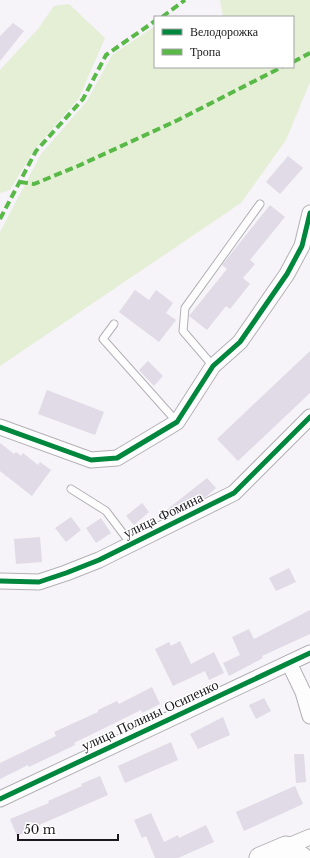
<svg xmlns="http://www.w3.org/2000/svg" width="310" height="858" font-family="'Libre Baskerville',serif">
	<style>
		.green { fill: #e4efd6 }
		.building { fill: #e0dbe6 }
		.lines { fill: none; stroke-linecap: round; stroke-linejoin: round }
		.lane-casing { stroke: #b3b1b6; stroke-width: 9 }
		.street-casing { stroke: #b3b1b6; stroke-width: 17 }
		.secondary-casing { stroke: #b3b1b6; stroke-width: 23 }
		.lane { stroke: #fefdfe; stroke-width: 7 }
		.street { stroke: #fefdfe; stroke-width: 15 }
		.secondary { stroke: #fefdfe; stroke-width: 21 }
		.quiet { stroke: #58b947; stroke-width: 4; stroke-dasharray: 8 4; stroke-linecap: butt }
		.cycleway-casing { stroke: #fff; stroke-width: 8 }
		.cycleway { stroke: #00873e; stroke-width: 5 }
		.labels { text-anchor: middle; stroke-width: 3; stroke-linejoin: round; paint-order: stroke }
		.street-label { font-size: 14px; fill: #1a181c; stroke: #fff }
	</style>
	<rect width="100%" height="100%" fill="#f6f3f9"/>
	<g class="green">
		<path d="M220,0H310V82L286,140L241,203L0,366V232L41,154L87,101L112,55L155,26V67H293V17H223Z"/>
		<path d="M69,4L105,38L79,98L34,150L10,190L0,193V70L38,29L54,6Z"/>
	</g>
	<g class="building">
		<path d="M13,23L24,31L0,61V36Z"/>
		<path d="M288,156L303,168L280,194L266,182Z"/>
		<path d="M270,205L285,217L250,260L255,264L243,278L250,284L230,309L226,306L207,330L189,316L227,269L222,265Z"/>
		<path d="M135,290L149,300L156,290L173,303L166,313L176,320L159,342L119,312Z"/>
		<path d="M310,351V393L238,461L217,439Z"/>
		<path d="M148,361L163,376L154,386L139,370Z"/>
		<path d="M47,390L104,412L95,435L38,414Z"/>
		<path d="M0,443L14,454L16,452L21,456L23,453L38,465L40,462L51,470L32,496L0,471Z"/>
		<path d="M207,478L216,488L207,496L167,516L164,512Z"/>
		<path d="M142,503L149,512L134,525L126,516Z"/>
		<path d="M71,517L81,530L66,542L55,528Z"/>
		<path d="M101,518L111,533L96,543L86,528Z"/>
		<path d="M40,537L42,562L16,564L14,539Z"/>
		<path d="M289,568L296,582L276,591L269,578Z"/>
		<path d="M310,610V634L262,656L263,658L229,676L223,663L240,655L232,637L249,629L254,639Z"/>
		<path d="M180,641L191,664L214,652L224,673L209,680L205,671L173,686L155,649L169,642L171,646Z"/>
		<path d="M152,687L160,704L142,713L141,710L74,743L75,745L29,767L28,765L0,779V763L56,736L54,732L98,712V710L117,701L119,704Z"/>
		<path d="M264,698L271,711L256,719L249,705Z"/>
		<path d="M223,717L230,735L198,749L190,734Z"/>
		<path d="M171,742L178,760L125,783L118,766Z"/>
		<path d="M294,754H304L306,782L296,783Z"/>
		<path d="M100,776L108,795L39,825L40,826L17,836L10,819L49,803L48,801L82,786L81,784Z"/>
		<path d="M295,786L303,804L244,831L236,812Z"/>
		<path d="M151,813L164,842L178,835L179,838L206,825L214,842L178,858H155L146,836L142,838L134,820Z"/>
	</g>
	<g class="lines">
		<defs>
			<g id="lane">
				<path d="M114,324L103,339L177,422"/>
				<path d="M213,366L183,331L185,308L260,204"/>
				<path d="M71,489L106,511L131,544"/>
			</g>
			<g id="street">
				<path d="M0,427L91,460L117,458L177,422L213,366L240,342L287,274L302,246L310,213"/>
				<path d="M0,581L39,582L66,573L99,560L234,493L310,417"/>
				<path d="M289,663L303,692L310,716"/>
				<path d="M0,799L310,653"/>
				<path d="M286,847L310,837"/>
			</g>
			<path id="secondary" d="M260,858L286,847L302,858"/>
		</defs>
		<use href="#lane" class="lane-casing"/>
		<use href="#street" class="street-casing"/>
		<use href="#secondary" class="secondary-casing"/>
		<use href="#lane" class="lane"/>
		<use href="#street" class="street"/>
		<use href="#secondary" class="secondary"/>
		<g class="quiet">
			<path d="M162,17L185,0"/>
			<path d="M293,62L310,53"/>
			<path d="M20,182L34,184L78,166L178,120L282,67"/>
			<path d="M0,219L36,151L83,99L106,55L155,21"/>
		</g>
		<defs>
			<g id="cycleway">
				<path d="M0,427L91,460L117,458L177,422L213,366L240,342L287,274L302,246L310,213"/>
				<path d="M0,581L39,582L66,573L99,560L234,493L310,417"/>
				<path d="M0,799L310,653"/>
			</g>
		</defs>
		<use href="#cycleway" class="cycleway-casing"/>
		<use href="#cycleway" class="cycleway"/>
	</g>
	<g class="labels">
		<g class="street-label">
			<text transform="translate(163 515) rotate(-26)" y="5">улица Фомина</text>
			<text transform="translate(150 715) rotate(-25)" y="5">улица Полины Осипенко</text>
		</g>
	</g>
	<rect x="154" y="16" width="140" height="52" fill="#ffffff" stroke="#a3a3a4"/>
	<rect x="162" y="29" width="20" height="6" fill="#00873e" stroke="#a3a3a4"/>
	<text x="190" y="36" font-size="12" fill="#1a181c">Велодорожка</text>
	<rect x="162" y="49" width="20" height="6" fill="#58b947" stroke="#a3a3a4"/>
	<text x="190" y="56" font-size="12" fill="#1a181c">Тропа</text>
	<path d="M18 834v6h100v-6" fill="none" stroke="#1a181c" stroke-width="2"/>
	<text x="24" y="834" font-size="12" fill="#1a181c" stroke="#ffffff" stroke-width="3" paint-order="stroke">50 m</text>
</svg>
